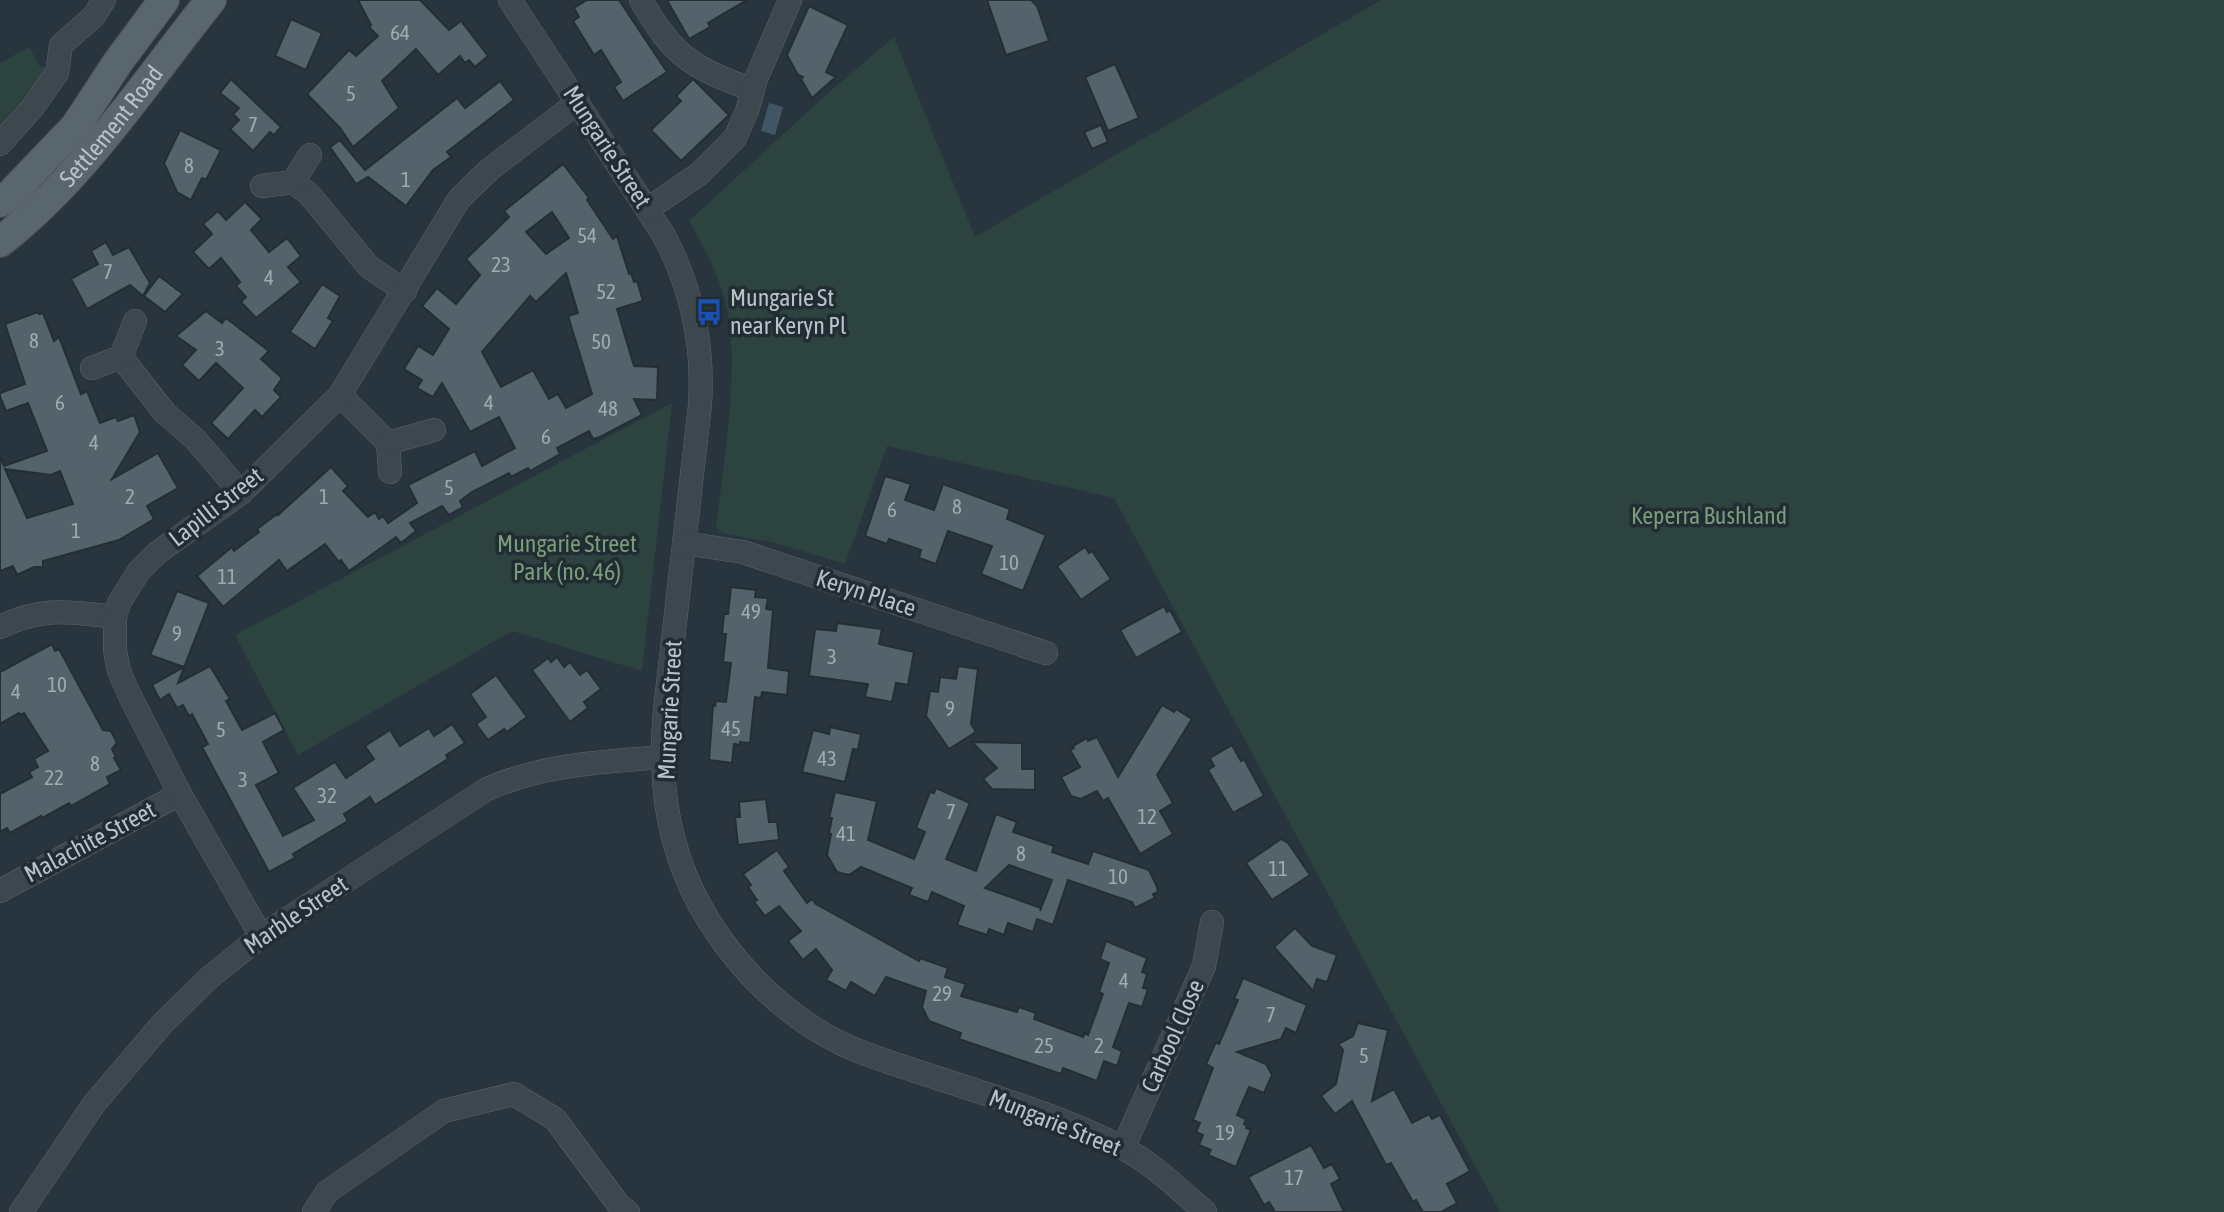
<svg xmlns="http://www.w3.org/2000/svg" width="2224" height="1212" font-family="'Asap Condensed',sans-serif">
	<style>
		.green { fill: #2d4340 }
		.water { fill: #405665 }
		.building { fill: #54626b; stroke: #232e35; stroke-width: 2; fill-rule: evenodd }
		.lines { fill: none; stroke-linecap: round; stroke-linejoin: round }
		.minor-casing { stroke: #5a656c; stroke-width: 24 }
		.major-casing { stroke: #455057; stroke-width: 32 }
		.minor { stroke: #3c474e; stroke-width: 23 }
		.major { stroke: #5a666e; stroke-width: 30 }
		.labels { text-anchor: middle; stroke-width: 7; stroke-linejoin: round; paint-order: stroke }
		.number-label { font-size: 21px; fill: #9faab2 }
		.street-label { font-size: 24px; fill: #b8c2c9; stroke: #212c33 }
		.poi-label { font-size: 24px; fill: #b8c2c9; stroke: #212c33; text-anchor: start }
		.park-label { font-size: 24px; fill: #799c7b; stroke: #212c33 }
	</style>
	<rect width="100%" height="100%" fill="#28353e"/>
	<g class="green">
		<path d="M1381,0H2224V1212H1500L1114,498L887,446L845,564L772,542L725,534L716,528C723,464 740,371 727,309C720,277 705,249 689,221L826,95L894,37L975,237Z"/>
		<path d="M29,47L40,67L44,65L47,69L0,127V63Z"/>
		<path d="M672,403L642,671L512,631L298,755L235,635Z"/>
	</g>
	<path class="water" d="M769,103L783,107L775,135L761,131Z"/>
	<g class="building">
		<path d="M358,0H420L449,30L461,21L488,56L475,67L469,60L465,63L460,56L438,75L416,49L382,81L399,108L353,147L340,128L307,94L349,50L356,56L378,36L369,27L371,25Z"/>
		<path d="M587,0H619L667,72L623,101L614,87L621,82L601,50L594,55L573,21L579,17L574,8Z"/>
		<path d="M667,0H747L708,23L710,27L689,39Z"/>
		<path d="M987,0H1031L1037,6L1049,41L1006,55Z"/>
		<path d="M809,6L848,25L826,72L836,77L812,98L801,79L803,77L798,75L787,55Z"/>
		<path d="M291,19L322,33L306,70L275,56Z"/>
		<path d="M1115,64L1139,118L1108,131L1085,77Z"/>
		<path d="M231,79L281,127L274,135L270,132L253,151L230,129L239,120L233,114L239,108L220,93Z"/>
		<path d="M693,79L729,115L681,161L651,130L681,101L676,96Z"/>
		<path d="M500,81L514,100L447,152L451,157L433,170L406,206L368,177L356,184L330,147L340,140L365,170L457,98L465,108Z"/>
		<path d="M1101,125L1108,142L1092,149L1084,132Z"/>
		<path d="M180,130L221,150L206,180L202,178L191,200L177,192L164,163Z"/>
		<path d="M563,164L589,198L587,200L613,239L617,236L629,274L631,273L634,282L637,281L643,301L617,309L634,366L658,367L657,400L634,399L642,415L600,437L593,439L589,431L557,448L560,454L530,471L528,468L511,477L509,473L472,492L460,501L463,507L449,515L442,506L410,523L416,531L401,543L396,537L349,571L341,560L339,562L325,544L287,571L279,560L223,607L197,576L232,547L234,551L259,532L257,529L277,514L278,515L331,467L348,486L343,491L368,517L375,512L379,519L383,516L388,523L417,503L408,485L475,451L482,466L515,448L499,417L470,432L442,383L433,397L417,388L422,380L404,369L418,346L433,355L449,329L422,306L437,288L456,304L480,275L466,259L509,217L504,211ZM552,212L569,238L546,254L526,232ZM566,273L578,313L568,316L592,394L566,408L558,394L549,399L533,370L501,387L482,352L530,296L536,302Z"/>
		<path d="M245,202L262,219L251,230L269,252L287,238L301,256L288,267L301,282L256,318L241,302L246,297L236,286L240,282L221,258L209,269L193,252L212,234L203,224L218,211L226,220Z"/>
		<path d="M106,242L113,255L129,247L150,283L143,296L130,285L87,309L71,279L98,264L91,251Z"/>
		<path d="M159,276L183,294L165,312L144,296Z"/>
		<path d="M322,284L340,296L328,318L333,321L315,349L290,332Z"/>
		<path d="M206,311L222,323L226,318L269,351L261,359L282,378L274,390L281,397L262,417L255,410L228,439L211,423L243,388L216,363L199,381L182,365L196,350L176,336Z"/>
		<path d="M38,312L39,314L43,313L54,341L59,337L81,394L87,391L100,423L116,417L118,421L134,415L140,432L112,479L158,453L178,488L147,506L154,519L119,540L43,561V567H34L17,575L13,566L0,571V457L4,466L47,451L28,403L6,411L0,397V393L25,384L5,324ZM5,469L51,475L60,471L73,504L27,518Z"/>
		<path d="M885,476L911,484L905,500L934,510L943,484L1010,509L1007,519L1046,535L1023,591L981,574L992,546L948,531L936,564L919,558L921,550L889,539L887,544L865,536Z"/>
		<path d="M1085,547L1089,553L1092,551L1111,579L1081,600L1057,566Z"/>
		<path d="M731,587L756,590L755,597L768,598L766,609L773,610L768,668L789,671L787,695L762,692L761,698L755,697L750,743L740,742V745L734,744L732,763L709,760L713,705L715,706L716,701L726,702L731,663L723,662L726,634H722L724,614H728Z"/>
		<path d="M177,591L209,603L178,683L210,666L230,699L226,701L242,730L275,713L284,730L263,742L279,773L256,785L283,836L314,820L293,788L335,762L346,778L374,759L365,746L390,730L400,746L429,728L434,736L452,724L465,743L446,755L448,759L375,805L370,797L344,814L348,821L293,854L295,858L269,872L202,747L208,744L192,714L189,716L183,705L177,708L169,694L160,700L152,685L184,667L150,655Z"/>
		<path d="M1164,606L1167,612L1170,610L1182,632L1136,658L1120,630Z"/>
		<path d="M837,623L882,629L879,644L914,652L908,685L896,683L892,702L865,697L868,684L809,676L815,629L836,631Z"/>
		<path d="M52,644L55,651L59,649L103,730L111,731L117,743L112,749L116,757L114,758L121,770L107,777L110,784L71,806L69,803L42,818L41,816L10,833L7,828L0,832V794L32,777L29,772L38,767L34,759L48,751L24,713L20,715L19,713L0,724V672Z"/>
		<path d="M557,657L564,667L570,662L580,675L587,670L601,689L584,702L588,708L570,722L532,670L548,658L551,662Z"/>
		<path d="M958,666L978,669L971,724L976,732L949,749L926,716L930,691L938,692L940,677L956,679Z"/>
		<path d="M496,675L527,717L507,732L504,729L488,740L476,724L486,717L470,694Z"/>
		<path d="M1162,705L1174,712L1176,709L1192,719L1157,775L1173,803L1160,811L1173,834L1140,854L1108,798L1103,801L1097,791L1081,799L1071,796L1061,777L1080,767L1070,750L1074,748L1073,746L1087,738L1088,741L1097,737L1118,777Z"/>
		<path d="M830,727L861,734L858,750L853,749L845,782L802,772L813,730L829,734Z"/>
		<path d="M972,742L1022,743V769H1035V790L992,789L983,779L997,768Z"/>
		<path d="M1232,745L1241,761L1244,759L1264,796L1233,813L1208,770L1214,766L1210,758Z"/>
		<path d="M936,788L970,803L946,859L976,871L996,814L1017,822L1013,832L1054,846L1052,852L1088,864L1093,851L1149,870L1157,887L1158,892L1153,894L1155,898L1135,908L1132,902L1068,880L1053,925L1037,919L1033,932L1008,923L1004,935L989,929L987,935L957,925L964,906L932,892L928,902L909,895L912,888L861,867L849,875L837,872L827,855L831,834L829,833L832,818H829L835,792L877,801L868,840L914,859L925,832L916,828L930,792L934,793ZM1009,865L1052,880L1040,911L1041,908L985,888Z"/>
		<path d="M766,799L769,822H777L779,840L738,845L735,817H740L739,802Z"/>
		<path d="M1281,839L1288,843L1310,875L1272,900L1246,863Z"/>
		<path d="M777,850L789,867L784,871L807,903L812,899L816,904L919,961L920,958L948,968L945,977L966,984L961,996L1017,1012L1019,1007L1036,1013L1034,1019L1083,1037L1085,1033L1088,1035L1103,994L1099,992L1109,963L1100,959L1106,941L1147,958L1142,972L1147,974L1143,988L1148,989L1142,1007L1129,1003L1113,1047L1122,1051L1117,1066L1104,1061L1097,1081L1063,1068L1061,1074L959,1039L961,1033L929,1021L922,1007L926,991L886,977L875,996L851,982L846,991L826,980L832,970L816,949L803,960L788,941L801,931L779,906L765,916L754,902L757,900L748,887L751,885L743,874Z"/>
		<path d="M1295,928L1312,946L1337,955L1327,982L1317,979L1313,991L1274,947Z"/>
		<path d="M1243,978L1307,1005L1296,1033L1286,1028L1281,1039L1237,1052L1266,1064L1272,1075L1264,1093L1249,1087L1237,1115L1246,1119L1244,1124L1247,1126L1246,1128L1251,1130L1236,1167L1208,1155L1211,1150L1199,1145L1203,1135L1196,1132L1200,1123L1193,1120L1213,1068L1206,1064L1216,1042L1219,1044L1238,1000L1234,999Z"/>
		<path d="M1358,1023L1388,1030L1372,1101L1394,1089L1412,1123L1429,1114L1432,1119L1440,1115L1470,1171L1447,1184L1457,1203L1441,1212H1423L1416,1200L1413,1202L1391,1163L1386,1165L1352,1101L1335,1114L1321,1096L1336,1084L1343,1050L1338,1044L1353,1036Z"/>
		<path d="M1311,1145L1324,1168L1332,1164L1340,1179L1331,1184L1344,1212H1275L1269,1202L1264,1205L1248,1177Z"/>
	</g>
	<g class="lines">
		<defs>
			<g id="minor">
				<path d="M510,0L663,234C692,288 704,345 700,405L665,709C661,753 662,798 674,841C697,926 763,1005 842,1044C868,1056 895,1064 922,1073C988,1095 1059,1115 1121,1147C1151,1162 1179,1189 1205,1212"/>
				<path d="M641,0C673,57 693,68 753,90"/>
				<path d="M0,144L33,107L57,73L61,45L94,16L104,0"/>
				<path d="M293,182L309,194L369,267L405,291"/>
				<path d="M262,186L293,182L310,155"/>
				<path d="M648,209L699,174L735,138L747,111L756,79L790,0"/>
				<path d="M121,357L165,413L195,439L241,493"/>
				<path d="M92,368L121,357L135,321"/>
				<path d="M340,395L388,443L390,472"/>
				<path d="M388,443L434,430"/>
				<path d="M684,543L743,552L1046,653"/>
				<path d="M0,627C44,606 69,612 115,617"/>
				<path d="M0,891L180,794"/>
				<path d="M261,936L180,794L130,696L119,671L115,650V617L119,603L139,571L157,553L241,493L340,395L459,199L489,170L578,102"/>
				<path d="M1123,1148L1204,966L1212,922"/>
				<path d="M21,1212L94,1104L162,1024L209,978L261,936L487,789C545,764 601,762 663,757"/>
				<path d="M314,1212L327,1192L444,1111L514,1094L555,1119L618,1204L628,1212"/>
			</g>
			<g id="major">
				<path d="M0,202L11,194L76,126L118,62L164,0"/>
				<path id="s1" d="M0,242C85,176 144,83 211,0"/>
			</g>
		</defs>
		<use href="#minor" class="minor-casing"/>
		<use href="#major" class="major-casing"/>
		<use href="#minor" class="minor"/>
		<use href="#major" class="major"/>
	</g>
	<defs>
		<symbol id="bus-bare" viewBox="-9 -9 18 18"><path d="M-5-6H5V4H4V6H2V4H-2V6H-4V4H-5ZM-3.5-4V0h7V-4ZM-3.5 1.2v1.5H-2V1.2ZM2 1.2v1.5H3.5V1.2Z" fill="#1a4fb4" stroke="#212c33" stroke-width="2.5" paint-order="stroke"/></symbol>
	</defs>
	<g fill-rule="evenodd">
		<use href="#bus-bare" x="690" y="293" width="38" height="38"/>
	</g>
	<g class="labels">
		<g class="number-label">
			<text x="400" y="40">64</text>
			<text x="351" y="101">5</text>
			<text x="253" y="132">7</text>
			<text x="189" y="173">8</text>
			<text x="406" y="187">1</text>
			<text x="587" y="243">54</text>
			<text x="501" y="272">23</text>
			<text x="108" y="279">7</text>
			<text x="269" y="285">4</text>
			<text x="606" y="299">52</text>
			<text x="34" y="348">8</text>
			<text x="601" y="349">50</text>
			<text x="220" y="356">3</text>
			<text x="60" y="410">6</text>
			<text x="489" y="410">4</text>
			<text x="608" y="416">48</text>
			<text x="546" y="444">6</text>
			<text x="94" y="450">4</text>
			<text x="449" y="495">5</text>
			<text x="130" y="504">2</text>
			<text x="324" y="504">1</text>
			<text x="957" y="514">8</text>
			<text x="892" y="517">6</text>
			<text x="76" y="538">1</text>
			<text x="1009" y="570">10</text>
			<text x="227" y="584">11</text>
			<text x="751" y="619">49</text>
			<text x="177" y="641">9</text>
			<text x="832" y="664">3</text>
			<text x="57" y="692">10</text>
			<text x="16" y="699">4</text>
			<text x="950" y="716">9</text>
			<text x="731" y="736">45</text>
			<text x="221" y="737">5</text>
			<text x="827" y="766">43</text>
			<text x="95" y="771">8</text>
			<text x="54" y="785">22</text>
			<text x="243" y="787">3</text>
			<text x="327" y="803">32</text>
			<text x="951" y="819">7</text>
			<text x="1147" y="824">12</text>
			<text x="846" y="841">41</text>
			<text x="1021" y="861">8</text>
			<text x="1278" y="876">11</text>
			<text x="1118" y="884">10</text>
			<text x="1124" y="988">4</text>
			<text x="942" y="1001">29</text>
			<text x="1271" y="1022">7</text>
			<text x="1044" y="1053">25</text>
			<text x="1099" y="1053">2</text>
			<text x="1364" y="1063">5</text>
			<text x="1225" y="1140">19</text>
			<text x="1294" y="1185">17</text>
		</g>
		<g class="street-label">
			<text dy="8" stroke="none"><textPath href="#s1" startOffset="161">Settlement Road</textPath></text>
			<text transform="translate(607 147) rotate(57)" y="8">Mungarie Street</text>
			<text transform="translate(216 507) rotate(-38)" y="8">Lapilli Street</text>
			<text transform="translate(866 593) rotate(18)" y="8">Keryn Place</text>
			<text transform="translate(670 710) rotate(-87)" y="8">Mungarie Street</text>
			<text transform="translate(90 842) rotate(-28)" y="8">Malachite Street</text>
			<text transform="translate(296 915) rotate(-34)" y="8">Marble Street</text>
			<text transform="translate(1173 1036) rotate(-66)" y="8">Carbool Close</text>
			<text transform="translate(1055 1123) rotate(22)" y="8">Mungarie Street</text>
		</g>
		<g class="poi-label">
			<text x="730" y="306">Mungarie St<tspan x="730" dy="28">near Keryn Pl</tspan></text>
		</g>
		<g class="park-label">
			<text x="1709" y="524">Keperra Bushland</text>
			<text x="567" y="552">Mungarie Street<tspan x="567" dy="28">Park (no. 46)</tspan></text>
		</g>
	</g>
</svg>
